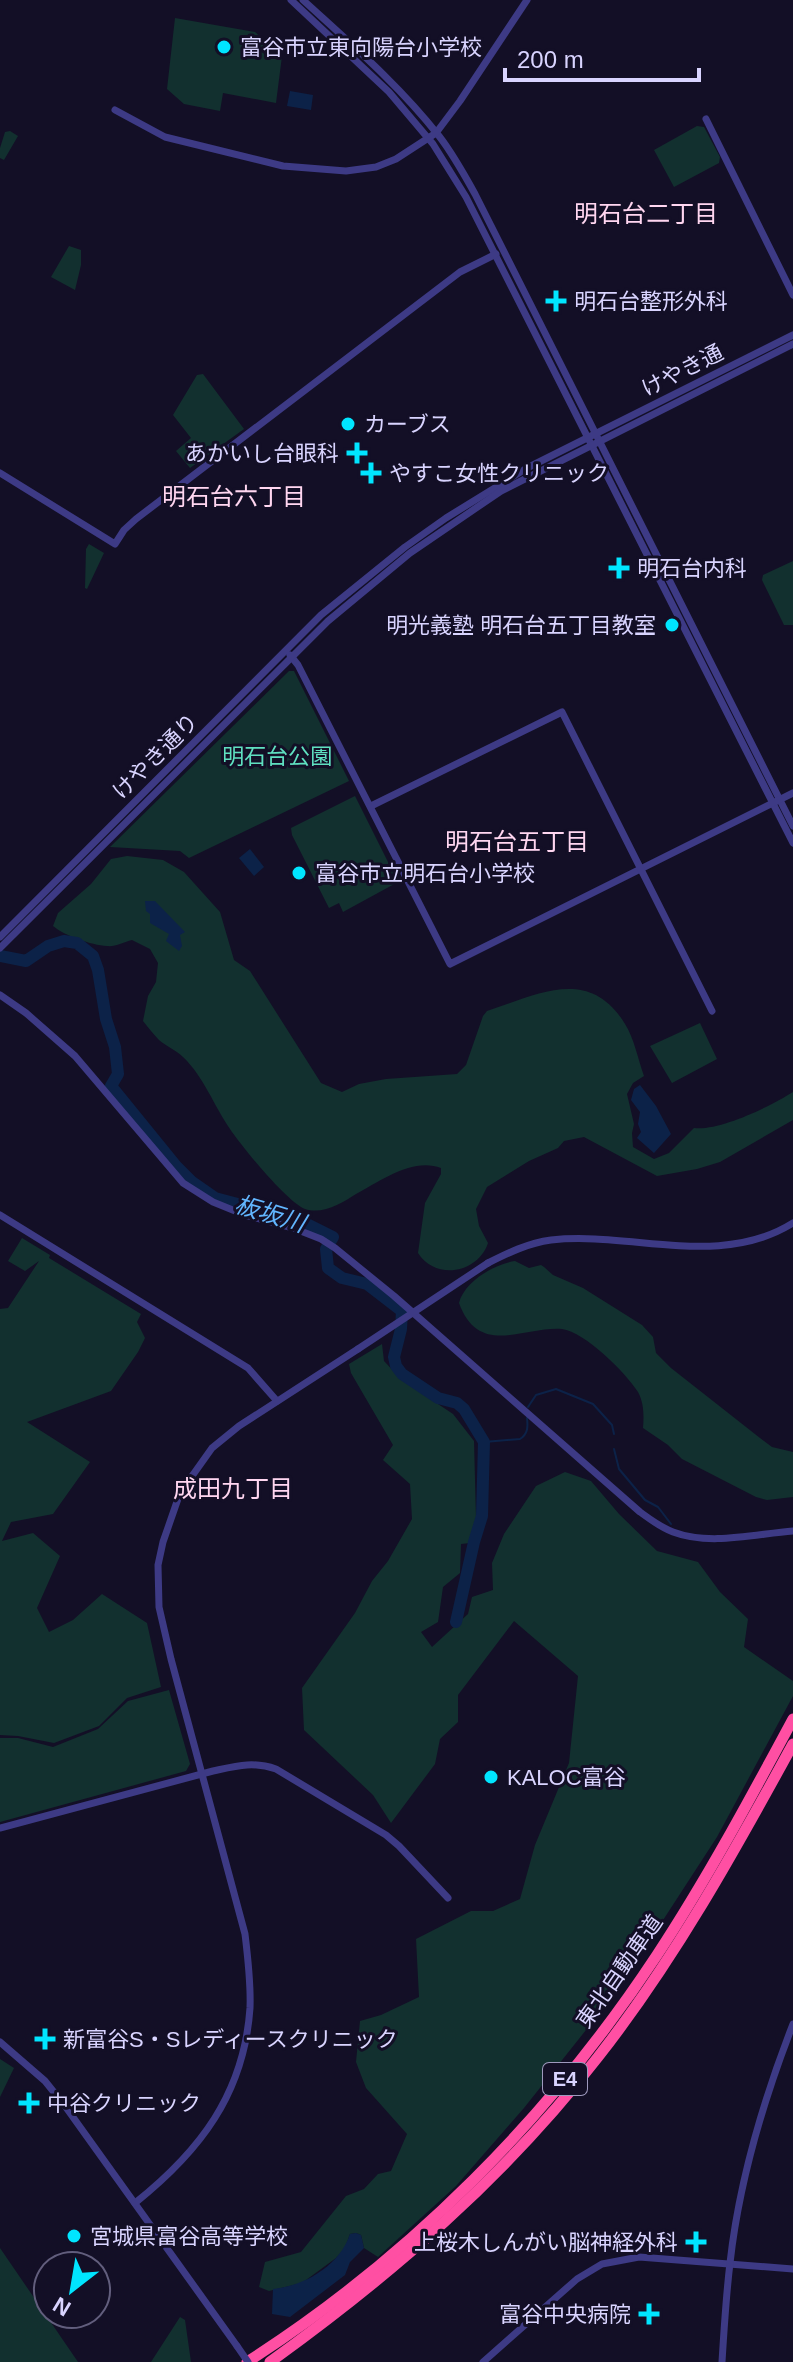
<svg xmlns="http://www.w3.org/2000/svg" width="793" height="2362" font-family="Helvetica,'Noto Sans JP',sans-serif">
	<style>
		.green { fill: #12302f }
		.water { fill: #0c2248 }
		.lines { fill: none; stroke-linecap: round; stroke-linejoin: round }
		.stream { stroke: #0c2248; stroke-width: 2 }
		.river { stroke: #0c2248; stroke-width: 12 }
		.tertiary { stroke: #3d3a85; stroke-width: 7 }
		.motorway { stroke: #ff4fa3; stroke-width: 11 }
		.tertiary-bridge { stroke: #3d3a85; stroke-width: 7 }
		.poi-dot { fill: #00e5ff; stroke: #130f26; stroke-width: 3 }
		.labels { text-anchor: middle; stroke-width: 6; stroke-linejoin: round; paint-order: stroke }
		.shield { fill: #130f26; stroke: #9e99be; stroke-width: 2 }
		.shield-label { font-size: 20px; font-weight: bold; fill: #d9d4ff }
		.poi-label { font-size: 22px; fill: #d9d4ff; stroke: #130f26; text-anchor: start }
		.street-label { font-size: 22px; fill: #d9d4ff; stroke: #130f26 }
		.park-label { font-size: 22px; fill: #5fe0c0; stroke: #130f26 }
		.neighbourhood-label { font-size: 24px; fill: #ffd6f0; stroke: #130f26 }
		.water-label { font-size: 24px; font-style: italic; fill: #62b6ff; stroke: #130f26 }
	</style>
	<rect width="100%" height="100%" fill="#130f26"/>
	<g class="green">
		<path d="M175,18L255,32L282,56L276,103L223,93L220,111L184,104L167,89Z"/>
		<path d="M697,126L704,127L720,157L719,163L674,187L654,150Z"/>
		<path d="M10,131L18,136L4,160L0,158V148L5,132Z"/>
		<path d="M69,246L81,250V265L75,290L51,277Z"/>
		<path d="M203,374L244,429L190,468L176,451L191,438L173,415L197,375Z"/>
		<path d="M89,544L104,553L87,589L85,588L86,549Z"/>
		<path d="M793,561V625H784L762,580L763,575Z"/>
		<path d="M289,671H294L349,781L189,858L180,851L110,847Z"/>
		<path d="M355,796L398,882L343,912L339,903L329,908L292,835L291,828Z"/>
		<path d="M127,856L163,860L184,872L220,912L234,960L250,971L321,1083L342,1092L359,1084L386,1079L457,1074L466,1065L483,1016L487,1011C537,995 589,965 625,1024C634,1038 638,1059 644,1076L633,1083L627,1094L634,1124L632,1133L633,1147L654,1159L669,1153L694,1128C720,1131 771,1106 793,1092V1120L720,1162L697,1169L657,1176L584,1137L564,1141L558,1148L529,1161L487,1187L476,1209L479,1226L488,1243C478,1273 436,1281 418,1253L425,1203L441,1174V1168C413,1157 380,1181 356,1194C342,1203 323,1215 305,1209C287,1202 242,1147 230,1129C214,1106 204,1077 183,1057C176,1050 166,1046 159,1040C153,1034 148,1027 143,1021L148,996L156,982L158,963L150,949L132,940C124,942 115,947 107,946C91,945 65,936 53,926L58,913L91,884L111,859Z"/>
		<path d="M700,1023L717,1059L672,1083L650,1046Z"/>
		<path d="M22,1238L50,1255L49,1258L141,1314L137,1322L145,1338L138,1352L111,1391L27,1422L90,1462L53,1514L11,1522L2,1541L33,1533L60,1556L37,1608L49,1632L73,1620L102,1594L147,1623L161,1687L127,1698L99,1726L54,1743L18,1736L0,1735V1309L8,1308L39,1261L25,1271L8,1261Z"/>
		<path d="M515,1261L529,1268L541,1265L544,1267L553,1275L583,1288L642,1325L653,1337L656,1353L671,1368L760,1438L772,1447L793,1452V1497L767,1500L756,1497L682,1459L668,1445L643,1428C644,1416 644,1403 638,1392C626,1373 585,1332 562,1329C524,1326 479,1358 459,1303C464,1282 494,1264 515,1261Z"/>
		<path d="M382,1344L384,1361L402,1380L453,1414L474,1441L476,1518L470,1543L461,1544L460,1573L443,1587L438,1622L421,1632L432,1647L468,1614L472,1597L493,1590L492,1563L504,1534L536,1486L565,1472L591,1481L619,1514L657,1551L698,1562L720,1592L748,1619L744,1647L793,1681V1696L717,1837L617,1991L524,2108L456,2186L378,2257L364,2248L361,2235L356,2233L350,2234L345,2248L336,2258L302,2283L269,2291L259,2287L265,2262L301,2252L346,2196L364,2189L378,2174L391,2171L407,2134L366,2088L356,2062L360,2021L381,2015L419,1997L416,1939L471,1911H493L520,1899L535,1845L569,1763L578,1676L514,1621L458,1695V1722L440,1739L435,1764L391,1823L373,1795L304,1730L302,1688L355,1613L372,1581L388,1561L412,1519L410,1484L383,1460L393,1445L351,1373L349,1364Z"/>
		<path d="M169,1690L190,1764L186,1771L0,1822V1738H18L53,1747L98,1729L128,1701Z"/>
		<path d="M0,2059L14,2068L0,2097Z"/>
		<path d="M0,2248L78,2362H0Z"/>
		<path d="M180,2317L185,2320L191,2362H151Z"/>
	</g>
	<g class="water">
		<path d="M290,91L313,95L311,110L287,106Z"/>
		<path d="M250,849L264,867L254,876L239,858Z"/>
		<path d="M145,901H155L185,932L180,935L182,946L179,951L166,941L169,934L150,923V914L146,911Z"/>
		<path d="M640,1085L656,1106L671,1134L654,1153L637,1138L641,1132L638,1124L640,1112L631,1100L634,1089Z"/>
		<path d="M356,2233L361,2235L364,2248L350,2262L345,2275L290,2317L272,2314L273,2289C305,2286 340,2265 350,2234Z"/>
	</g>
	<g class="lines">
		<g class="stream">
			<path d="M528,1407L536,1395L556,1389L593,1404L612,1425L614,1434"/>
			<path d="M484,1442L520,1439C528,1434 528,1427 527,1418"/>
			<path d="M614,1449L619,1469L645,1500L658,1507L671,1524"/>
		</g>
		<path class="river" d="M0,956L26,961L48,946L64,941L77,943L93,956L98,970L106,1019L115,1047L118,1074L111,1086L176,1166L192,1182L215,1198L301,1221L333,1237L326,1249L328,1268L342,1278L367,1284L402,1311L401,1329L394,1357L396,1366L402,1374L438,1398L457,1403L464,1409L484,1442L482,1516L474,1542L456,1622"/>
		<g class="tertiary">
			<path d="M291,0L389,92L433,144L466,197L793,843"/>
			<path d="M303,0C350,43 399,85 439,136C453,154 464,174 475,194L793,826"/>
			<path d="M115,110L165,137L283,166L346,171L376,167L396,159L436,133L460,101L527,0"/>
			<path d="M706,119L793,295"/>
			<path d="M0,473L115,544L124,530L136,519L460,272L496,254"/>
			<path d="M290,655L298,665L450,964L793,793"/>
			<path d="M371,806L562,712L712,1011"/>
			<path d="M0,937L321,615L405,547L446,518L527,468L793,335"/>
			<path d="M0,948L328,621L410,553L501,491L793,344"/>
			<path d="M0,995L26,1013L75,1056L183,1183L213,1202L245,1215L293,1228L321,1239L335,1248L394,1296L640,1512C651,1520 660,1527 673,1532C710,1546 755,1534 793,1531"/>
			<path d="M0,1215L248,1368L277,1401"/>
			<path d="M488,1263C508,1253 528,1243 551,1240C631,1231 720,1269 793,1223"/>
			<path d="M0,1828L213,1771C236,1766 253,1761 276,1769L386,1835L399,1846L448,1898"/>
			<path d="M0,2042L45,2081L65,2106L237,2346"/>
			<path d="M135,2203C200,2151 244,2094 250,2008C251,1983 248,1959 245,1934L171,1659L159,1607L158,1565L163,1542L180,1493L212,1448L239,1426L358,1349"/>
			<path d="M483,2362L577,2279L602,2264L639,2257L793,2269"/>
			<path d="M722,2362C724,2329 726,2296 730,2263C739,2182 763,2101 793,2024"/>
		</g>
		<g class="motorway">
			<path d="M247,2362C410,2258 551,2116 657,1955C707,1879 750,1799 793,1719"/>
			<path d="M270,2362C392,2274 505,2177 598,2057C674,1960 734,1852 793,1744"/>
		</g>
		<g class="tertiary-bridge">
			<path d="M358,1349L488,1263"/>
			<path d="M237,2346L248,2362"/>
		</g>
	</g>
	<g class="poi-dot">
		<circle cx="224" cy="47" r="8"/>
		<path d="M552 289h8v8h8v8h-8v8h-8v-8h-8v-8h8z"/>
		<circle cx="348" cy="424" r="8"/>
		<path d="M353 441h8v8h8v8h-8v8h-8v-8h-8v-8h8z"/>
		<path d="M367 461h8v8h8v8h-8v8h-8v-8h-8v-8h8z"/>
		<path d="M615 556h8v8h8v8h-8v8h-8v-8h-8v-8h8z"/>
		<circle cx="672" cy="625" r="8"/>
		<circle cx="299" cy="873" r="8"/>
		<circle cx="491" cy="1777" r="8"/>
		<path d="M41 2027h8v8h8v8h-8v8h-8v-8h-8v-8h8z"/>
		<path d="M25 2091h8v8h8v8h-8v8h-8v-8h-8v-8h8z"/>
		<circle cx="74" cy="2236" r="8"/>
		<path d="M692 2230h8v8h8v8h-8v8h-8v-8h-8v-8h8z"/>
		<path d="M645 2302h8v8h8v8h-8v8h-8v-8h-8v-8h8z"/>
	</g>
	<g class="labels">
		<rect class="shield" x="543" y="2063" width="44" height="32" rx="6"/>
		<g class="shield-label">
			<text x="565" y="2086">E4</text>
		</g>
		<g class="poi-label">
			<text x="240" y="55">富谷市立東向陽台小学校</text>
			<text x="574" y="309">明石台整形外科</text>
			<text x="364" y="432">カーブス</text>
			<text x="339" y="461" text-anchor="end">あかいし台眼科</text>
			<text x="389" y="481">やすこ女性クリニック</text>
			<text x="637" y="576">明石台内科</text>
			<text x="656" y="633" text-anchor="end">明光義塾 明石台五丁目教室</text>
			<text x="315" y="881">富谷市立明石台小学校</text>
			<text x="507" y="1785">KALOC富谷</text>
			<text x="63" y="2047">新富谷S・Sレディースクリニック</text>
			<text x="47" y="2111">中谷クリニック</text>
			<text x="90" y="2244">宮城県富谷高等学校</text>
			<text x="678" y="2250" text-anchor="end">上桜木しんがい脳神経外科</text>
			<text x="631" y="2322" text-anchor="end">富谷中央病院</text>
		</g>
		<g class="street-label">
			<text transform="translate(682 370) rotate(-27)" y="8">けやき通</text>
			<text transform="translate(155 756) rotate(-45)" y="8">けやき通り</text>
			<text transform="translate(619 1971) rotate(-55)" y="8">東北自動車道</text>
		</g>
		<g class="park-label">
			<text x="277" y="764">明石台公園</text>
		</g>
		<g class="neighbourhood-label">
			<text x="646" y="222">明石台二丁目</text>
			<text x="234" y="505">明石台六丁目</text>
			<text x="517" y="850">明石台五丁目</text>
			<text x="233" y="1497">成田九丁目</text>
		</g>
		<g class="water-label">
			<text transform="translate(270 1214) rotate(17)" y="8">板坂川</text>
		</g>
	</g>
	<g transform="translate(72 2290) rotate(211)"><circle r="38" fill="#130f26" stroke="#625e7d" stroke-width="2"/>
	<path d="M0-6L14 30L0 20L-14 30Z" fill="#00e5ff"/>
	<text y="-12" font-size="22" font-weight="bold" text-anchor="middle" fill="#d9d4ff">N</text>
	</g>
	<path d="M505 68v12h194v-12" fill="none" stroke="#d9d4ff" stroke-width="4"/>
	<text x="517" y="68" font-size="24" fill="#d9d4ff" stroke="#130f26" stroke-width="6" paint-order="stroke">200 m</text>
</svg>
